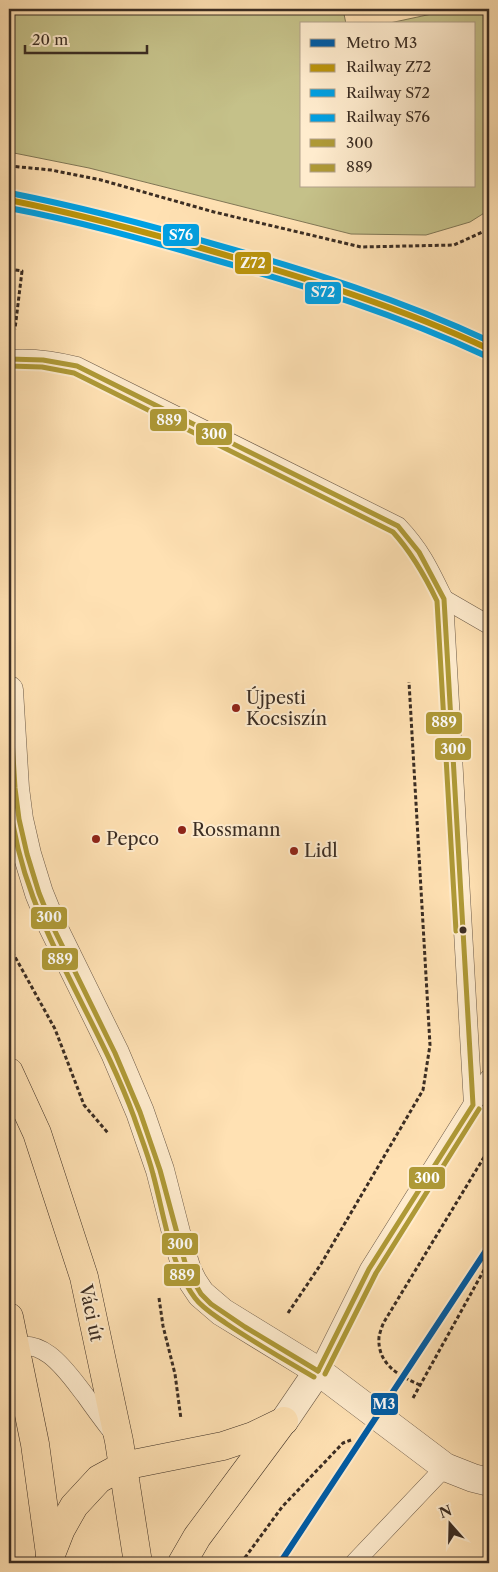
<svg xmlns="http://www.w3.org/2000/svg" width="498" height="1572" font-family="'Libre Caslon Text',serif">
	<style>
		.green { fill: #c5c189; stroke: #807756 }
		.lines { fill: none; stroke-linecap: round; stroke-linejoin: round }
		.service-casing { stroke: #6c5a47; stroke-width: 19 }
		.minor-casing { stroke: #6c5a47; stroke-width: 29 }
		.primary-casing { stroke: #3b2d23; stroke-width: 29 }
		.path { stroke: #3b2d23; stroke-width: 3; stroke-dasharray: 4 2.5; stroke-linecap: butt }
		.service { stroke: #ffecce; stroke-width: 18 }
		.minor { stroke: #ffecce; stroke-width: 28 }
		.primary { stroke: #ffe1b3; stroke-width: 28 }
		.bus-1-casing { stroke: #ffecce; stroke-width: 9 }
		.bus-2-casing { stroke: #ffecce; stroke-width: 9 }
		.bus-1 { stroke: #ae9936; stroke-width: 5 }
		.bus-2 { stroke: #ae9936; stroke-width: 5 }
		.rail-1-casing { stroke: #ffecce; stroke-width: 10 }
		.rail-2-casing { stroke: #ffecce; stroke-width: 10 }
		.rail-3-casing { stroke: #ffecce; stroke-width: 10 }
		.rail-1 { stroke: #ba940c; stroke-width: 6 }
		.rail-2 { stroke: #00a0e3; stroke-width: 6 }
		.rail-3 { stroke: #00a0e3; stroke-width: 6 }
		.metro-1-casing { stroke: #ffecce; stroke-width: 10 }
		.metro-1 { stroke: #005ca5; stroke-width: 6 }
		.poi-dot { fill: #8f2418; stroke: #ffecce; stroke-width: 2 }
		.bus-dot { fill: #3b2d23; stroke: #ffecce; stroke-width: 2 }
		.labels { text-anchor: middle; stroke-width: 4; stroke-linejoin: round; paint-order: stroke }
		.poi-label { font-size: 18px; fill: #3b2d23; stroke: #ffecce; text-anchor: start }
		.street-label { font-size: 18px; fill: #3b2d23; stroke: #ffecce }
		.line-badge { stroke: #ffecce; stroke-width: 2 }
		.badge-label { font-size: 14px; text-anchor: middle; font-weight: bold; fill: #fff }
	</style>
	<rect width="100%" height="100%" fill="#ffe1b3"/>
	<filter id="stains"><feTurbulence type="fractalNoise" baseFrequency=".004" numOctaves="4"/><feColorMatrix values="0 0 0 0 .2 0 0 0 0 .09 0 0 0 0 .02 0 0 0 .5 -.17"/></filter>
	<radialGradient id="worn" r=".72"><stop offset=".6" stop-color="#630" stop-opacity="0"/><stop offset="1" stop-color="#630" stop-opacity=".3"/></radialGradient>
	<path class="green" d="M9,9H343L346,24H302V186H474V24H385L455,9H489V210L470,222L426,235L351,234L89,168L9,152Z"/>
	<g class="lines">
		<defs>
			<g id="service">
				<path d="M9,359C32,357 54,360 77,366L398,526C421,550 430,570 444,599L473,1105"/>
				<path d="M444,599L489,625"/>
				<path d="M9,1349C43,1334 67,1372 85,1395C94,1408 103,1420 113,1433"/>
				<path d="M318,1371L369,1269L489,1078"/>
				<path d="M354,1563L445,1467"/>
			</g>
			<g id="minor">
				<path d="M9,690L15,788L19,819L27,854L39,893L52,925L115,1053L140,1112L160,1170L179,1244L187,1270L193,1282L201,1294L222,1312L318,1371L445,1467L473,1478L489,1482"/>
				<path d="M284,1421L318,1371"/>
			</g>
			<g id="primary">
				<path d="M9,1072L37,1133L84,1277L119,1441L138,1563"/>
				<path d="M9,1317L35,1444L50,1554"/>
				<path d="M50,1557L61,1529L74,1506L99,1479L123,1466L223,1446L253,1436L284,1421"/>
				<path d="M182,1563L197,1537L281,1424"/>
			</g>
		</defs>
		<use href="#service" class="service-casing"/>
		<use href="#minor" class="minor-casing"/>
		<use href="#primary" class="primary-casing"/>
		<g class="path">
			<path d="M9,166L51,170L101,180L214,212L361,247L454,245L489,229"/>
			<path d="M9,269L22,271L15,329"/>
			<path d="M9,946L55,1029L84,1105L108,1133"/>
			<path d="M159,1298L163,1326L175,1374L181,1419"/>
			<path d="M288,1313L321,1264L423,1090L430,1045L409,682"/>
			<path d="M420,1385C399,1376 377,1364 379,1337C380,1332 382,1326 384,1322L489,1149"/>
			<path d="M413,1398L489,1261"/>
			<path d="M241,1563L282,1507L343,1443L351,1440"/>
		</g>
		<use href="#service" class="service"/>
		<use href="#minor" class="minor"/>
		<use href="#primary" class="primary"/>
		<defs>
			<g id="bus-1">
				<path d="M9,359L43,360L77,366L398,526L419,552L444,599L473,1105L369,1269L318,1371"/>
				<path d="M9,690L15,788L19,819L27,854L39,893L52,925L115,1053L140,1112L160,1170L187,1270L201,1294L211,1304L245,1327L318,1371"/>
			</g>
			<g id="bus-2">
				<path d="M9,366L42,367L74,373L393,532C412,553 425,576 437,601L456,931"/>
				<path d="M9,798C13,832 21,865 33,897C61,972 106,1041 134,1117C140,1135 148,1154 153,1174C164,1214 170,1265 195,1298C203,1309 216,1316 227,1324C255,1343 285,1360 314,1377"/>
				<path d="M325,1374L376,1273L479,1109"/>
			</g>
		</defs>
		<use href="#bus-1" class="bus-1-casing"/>
		<use href="#bus-2" class="bus-2-casing"/>
		<use href="#bus-1" class="bus-1"/>
		<use href="#bus-2" class="bus-2"/>
		<defs>
			<path id="rail-1" d="M9,200C78,214 146,232 215,252C308,279 400,307 489,349"/>
			<path id="rail-2" d="M9,208C78,221 146,240 215,260C307,286 398,315 486,356"/>
			<path id="rail-3" d="M10,193C80,207 149,225 217,245C310,271 401,300 489,341"/>
		</defs>
		<use href="#rail-1" class="rail-1-casing"/>
		<use href="#rail-2" class="rail-2-casing"/>
		<use href="#rail-3" class="rail-3-casing"/>
		<use href="#rail-1" class="rail-1"/>
		<use href="#rail-2" class="rail-2"/>
		<use href="#rail-3" class="rail-3"/>
		<defs>
			<path id="metro-1" d="M280,1563L489,1246"/>
		</defs>
		<use href="#metro-1" class="metro-1-casing"/>
		<use href="#metro-1" class="metro-1"/>
	</g>
	<g class="poi-dot">
		<circle cx="236" cy="708" r="5"/>
		<circle cx="182" cy="830" r="5"/>
		<circle cx="96" cy="839" r="5"/>
		<circle cx="294" cy="851" r="5"/>
	</g>
	<circle class="bus-dot" cx="463" cy="930" r="4.5"/>
	<g class="labels">
		<g class="poi-label">
			<text x="246" y="704">Újpesti<tspan x="246" dy="21">Kocsiszín</tspan></text>
			<text x="192" y="836">Rossmann</text>
			<text x="106" y="845">Pepco</text>
			<text x="304" y="857">Lidl</text>
		</g>
		<g class="street-label">
			<text transform="translate(91 1313) rotate(78)" y="6">Váci út</text>
		</g>
	</g>
	<g class="line-badge">
		<rect x="162" y="223" width="38" height="24" rx="5" fill="#00a0e3"/>
		<rect x="234" y="251" width="38" height="24" rx="5" fill="#ba940c"/>
		<rect x="304" y="281" width="38" height="24" rx="5" fill="#00a0e3"/>
		<rect x="149" y="408" width="39" height="24" rx="5" fill="#ae9936"/>
		<rect x="195" y="422" width="38" height="24" rx="5" fill="#ae9936"/>
		<rect x="425" y="711" width="38" height="24" rx="5" fill="#ae9936"/>
		<rect x="434" y="737" width="38" height="24" rx="5" fill="#ae9936"/>
		<rect x="30" y="906" width="38" height="24" rx="5" fill="#ae9936"/>
		<rect x="41" y="947" width="38" height="24" rx="5" fill="#ae9936"/>
		<rect x="408" y="1166" width="38" height="24" rx="5" fill="#ae9936"/>
		<rect x="161" y="1232" width="38" height="24" rx="5" fill="#ae9936"/>
		<rect x="163" y="1263" width="38" height="24" rx="5" fill="#ae9936"/>
		<rect x="370" y="1392" width="29" height="24" rx="5" fill="#005ca5"/>
	</g>
	<g class="badge-label">
		<text x="181" y="240">S76</text>
		<text x="253" y="268">Z72</text>
		<text x="323" y="297">S72</text>
		<text x="169" y="425">889</text>
		<text x="214" y="439">300</text>
		<text x="444" y="727">889</text>
		<text x="453" y="754">300</text>
		<text x="49" y="922">300</text>
		<text x="60" y="964">889</text>
		<text x="427" y="1183">300</text>
		<text x="180" y="1249">300</text>
		<text x="182" y="1280">889</text>
		<text x="384" y="1409">M3</text>
	</g>
	<rect width="498" height="1572" fill="none" stroke="#ffe1b3" stroke-width="30"/>
	<rect x="10" y="10" width="478" height="1552" fill="none" stroke="#3b2d23" stroke-width="2.5"/>
	<rect x="15" y="15" width="468" height="1542" fill="none" stroke="#3b2d23"/>
	<rect x="300" y="22" width="175" height="165" fill="#ffecce" stroke="#b1a08a"/>
	<rect x="310" y="39" width="25" height="8" fill="#005ca5" stroke="#b1a08a"/>
	<text x="346" y="48" font-size="15" fill="#3b2d23">Metro M3</text>
	<rect x="310" y="64" width="25" height="8" fill="#ba940c" stroke="#b1a08a"/>
	<text x="346" y="72" font-size="15" fill="#3b2d23">Railway Z72</text>
	<rect x="310" y="89" width="25" height="8" fill="#00a0e3" stroke="#b1a08a"/>
	<text x="346" y="98" font-size="15" fill="#3b2d23">Railway S72</text>
	<rect x="310" y="114" width="25" height="8" fill="#00a0e3" stroke="#b1a08a"/>
	<text x="346" y="122" font-size="15" fill="#3b2d23">Railway S76</text>
	<rect x="310" y="139" width="25" height="8" fill="#ae9936" stroke="#b1a08a"/>
	<text x="346" y="148" font-size="15" fill="#3b2d23">300</text>
	<rect x="310" y="164" width="25" height="8" fill="#ae9936" stroke="#b1a08a"/>
	<text x="346" y="172" font-size="15" fill="#3b2d23">889</text>
	<g transform="translate(450 1524) rotate(340)" stroke="#ffecce" stroke-width="4" paint-order="stroke">
	<path d="M0-4L9 19L0 12L-9 19Z" fill="#3b2d23"/>
	<text y="-8" font-size="14" font-weight="bold" text-anchor="middle" fill="#3b2d23">N</text>
	</g>
	<path d="M25 45v8h122v-8" fill="none" stroke="#3b2d23" stroke-width="2.5"/>
	<text x="32" y="45" font-size="15" fill="#3b2d23" stroke="#ffecce" stroke-width="4" paint-order="stroke">20 m</text>
	<rect width="100%" height="100%" filter="url(#stains)"/>
	<rect width="100%" height="100%" fill="url(#worn)"/>
</svg>
